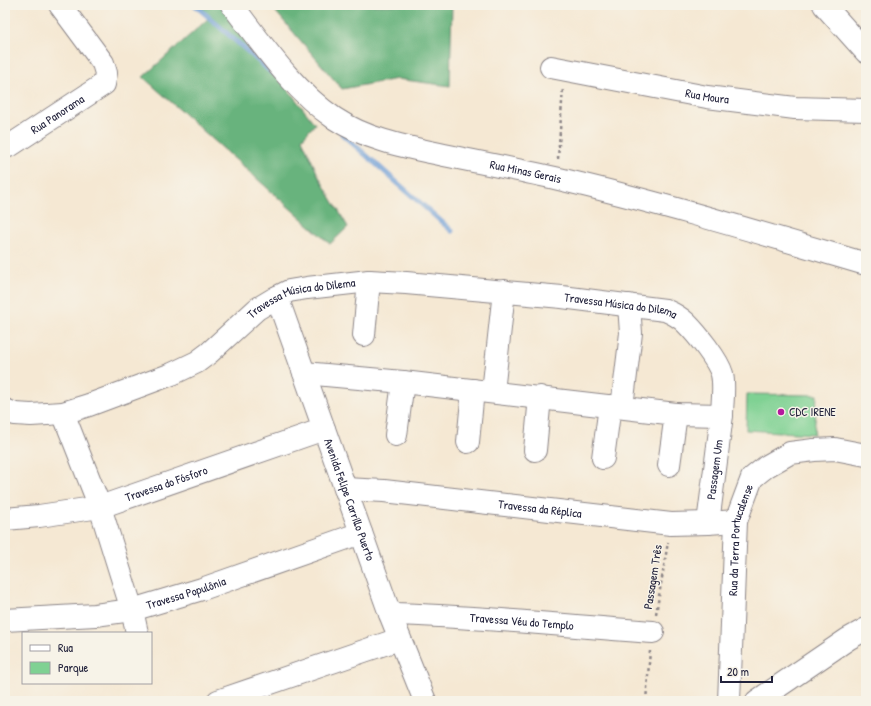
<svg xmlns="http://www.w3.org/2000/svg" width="871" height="706" font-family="'Patrick Hand',sans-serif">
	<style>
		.green { fill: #7fd193; stroke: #507a67 }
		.forest { fill: #67b37d; stroke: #446a5c }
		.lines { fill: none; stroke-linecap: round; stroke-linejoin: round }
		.stream { stroke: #6c9cd6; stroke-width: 5 }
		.minor-casing { stroke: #8c8587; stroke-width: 24 }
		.path { stroke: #8c8587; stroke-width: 2.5; stroke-dasharray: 3 3; stroke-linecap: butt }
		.minor { stroke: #fff; stroke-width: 22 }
		.poi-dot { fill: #b5179e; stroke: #f7f3e8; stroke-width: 1.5 }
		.labels { text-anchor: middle; stroke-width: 3; stroke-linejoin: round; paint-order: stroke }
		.street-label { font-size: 12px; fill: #22223b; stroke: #f7f3e8 }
		.poi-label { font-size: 12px; fill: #22223b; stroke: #f7f3e8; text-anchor: start }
	</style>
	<rect width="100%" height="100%" fill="#f7f3e8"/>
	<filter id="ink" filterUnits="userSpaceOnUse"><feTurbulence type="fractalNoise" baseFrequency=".025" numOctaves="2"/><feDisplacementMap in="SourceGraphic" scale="8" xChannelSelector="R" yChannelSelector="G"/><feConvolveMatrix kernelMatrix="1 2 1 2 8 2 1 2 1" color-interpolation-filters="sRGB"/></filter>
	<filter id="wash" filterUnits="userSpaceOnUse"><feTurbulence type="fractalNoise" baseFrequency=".012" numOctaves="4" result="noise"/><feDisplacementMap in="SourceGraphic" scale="16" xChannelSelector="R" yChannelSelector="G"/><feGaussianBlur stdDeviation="0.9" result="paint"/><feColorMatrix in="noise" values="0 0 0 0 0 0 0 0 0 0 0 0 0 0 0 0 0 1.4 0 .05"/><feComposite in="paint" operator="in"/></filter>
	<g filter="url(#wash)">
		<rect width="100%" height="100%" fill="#f5e8d3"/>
		<path class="green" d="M747,394L817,395L814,434L746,430Z"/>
		<g class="forest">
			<path d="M200,5H222L315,124L302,139L319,177L348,227L330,244L143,77L210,17Z"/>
			<path d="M270,5H452L450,86L397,79L342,89Z"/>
		</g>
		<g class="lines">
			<g class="stream">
				<path d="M195,5L271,72"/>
				<path d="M342,134L452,231"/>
			</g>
		</g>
	</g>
	<g filter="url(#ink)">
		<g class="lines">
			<defs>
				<g id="minor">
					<path id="s1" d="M232,5C262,44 293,90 334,118C367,140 406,147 444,155C482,163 521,170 559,179C662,203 764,234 866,264"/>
					<path d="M824,5L866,52"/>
					<path id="s2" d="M551,67L707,97L795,108L866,110"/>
					<path id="s3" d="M5,147L11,145L104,84L106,73L103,63L60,5"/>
					<path id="s4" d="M277,297L390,614L425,701"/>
					<path d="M364,335L369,281"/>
					<path d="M493,392L504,291"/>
					<path d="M622,407L631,333L629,305"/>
					<path id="s5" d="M5,410L15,414L31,415L63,413L89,405L172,374L197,362L209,353L257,309L277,297L289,291L307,288L369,281L406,283L562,297L665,310C672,313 680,317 686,323C697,334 718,360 722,374C725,387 722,402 722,415L676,414L403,382L304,373"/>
					<path d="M63,413L100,507L132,610L137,633"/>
					<path d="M396,435L403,382"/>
					<path d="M468,442L473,390"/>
					<path d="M535,450L540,397"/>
					<path d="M603,458L610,406"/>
					<path d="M669,465L676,414"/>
					<path id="s6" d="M345,489L384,491L671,524L708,523L736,521"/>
					<path id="s7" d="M5,519L39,516L100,507L324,429"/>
					<path id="s8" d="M708,523L722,415"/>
					<path id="s9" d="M390,614C478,616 565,626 653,632"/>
					<path id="s10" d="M5,620L95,615L132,610L202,589L361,533"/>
					<path d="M218,701L399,639"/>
					<path id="s11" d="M729,701L736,521L752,478L767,466L790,453L814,450L835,449L866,455"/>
					<path d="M757,701L848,639L866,629"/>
				</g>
			</defs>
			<use href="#minor" class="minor-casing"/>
			<g class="path">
				<path d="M558,159L563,88"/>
				<path d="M656,614L668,542"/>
				<path d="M646,701L650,651"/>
			</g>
			<use href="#minor" class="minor"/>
		</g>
	</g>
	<circle class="poi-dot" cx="781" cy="412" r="4"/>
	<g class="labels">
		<g class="street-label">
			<text dy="4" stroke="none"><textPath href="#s2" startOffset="159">Rua Moura</textPath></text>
			<text dy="4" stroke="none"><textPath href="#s3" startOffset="62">Rua Panorama</textPath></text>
			<text dy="4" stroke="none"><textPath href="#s1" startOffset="353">Rua Minas Gerais</textPath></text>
			<text dy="4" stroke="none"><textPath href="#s5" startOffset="329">Travessa Música do Dilema</textPath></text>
			<text dy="4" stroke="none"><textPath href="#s5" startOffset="653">Travessa Música do Dilema</textPath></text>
			<text dy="4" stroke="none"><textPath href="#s8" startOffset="54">Passagem Um</textPath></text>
			<text dy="4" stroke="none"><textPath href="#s7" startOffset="166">Travessa do Fósforo</textPath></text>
			<text dy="4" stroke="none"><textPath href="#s4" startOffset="215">Avenida Felipe Carrillo Puerto</textPath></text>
			<text dy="4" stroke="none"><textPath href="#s6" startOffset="196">Travessa da Réplica</textPath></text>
			<text dy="4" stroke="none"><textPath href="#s11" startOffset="162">Rua da Terra Portucalense</textPath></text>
			<text transform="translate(653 577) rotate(-81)" y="4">Passagem Três</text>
			<text dy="4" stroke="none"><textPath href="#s10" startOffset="184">Travessa Populônia</textPath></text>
			<text dy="4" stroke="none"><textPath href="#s9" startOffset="132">Travessa Véu do Templo</textPath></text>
		</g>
		<g class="poi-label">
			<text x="789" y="416">CDC IRENE</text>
		</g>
	</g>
	<rect width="871" height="706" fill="none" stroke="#f7f3e8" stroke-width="20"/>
	<rect x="22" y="632" width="130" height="52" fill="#f7f3e8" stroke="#a29fa3"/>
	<rect x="30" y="645" width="20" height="6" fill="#ffffff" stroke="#a29fa3"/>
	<text x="58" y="652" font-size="12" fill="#22223b">Rua</text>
	<rect x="30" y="662" width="20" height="12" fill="#7fd193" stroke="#a29fa3"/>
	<text x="58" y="672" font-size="12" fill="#22223b">Parque</text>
	<path d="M721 676v6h51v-6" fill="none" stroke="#22223b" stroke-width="2"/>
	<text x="727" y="676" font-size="12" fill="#22223b" stroke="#f7f3e8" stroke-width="3" paint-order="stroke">20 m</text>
</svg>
